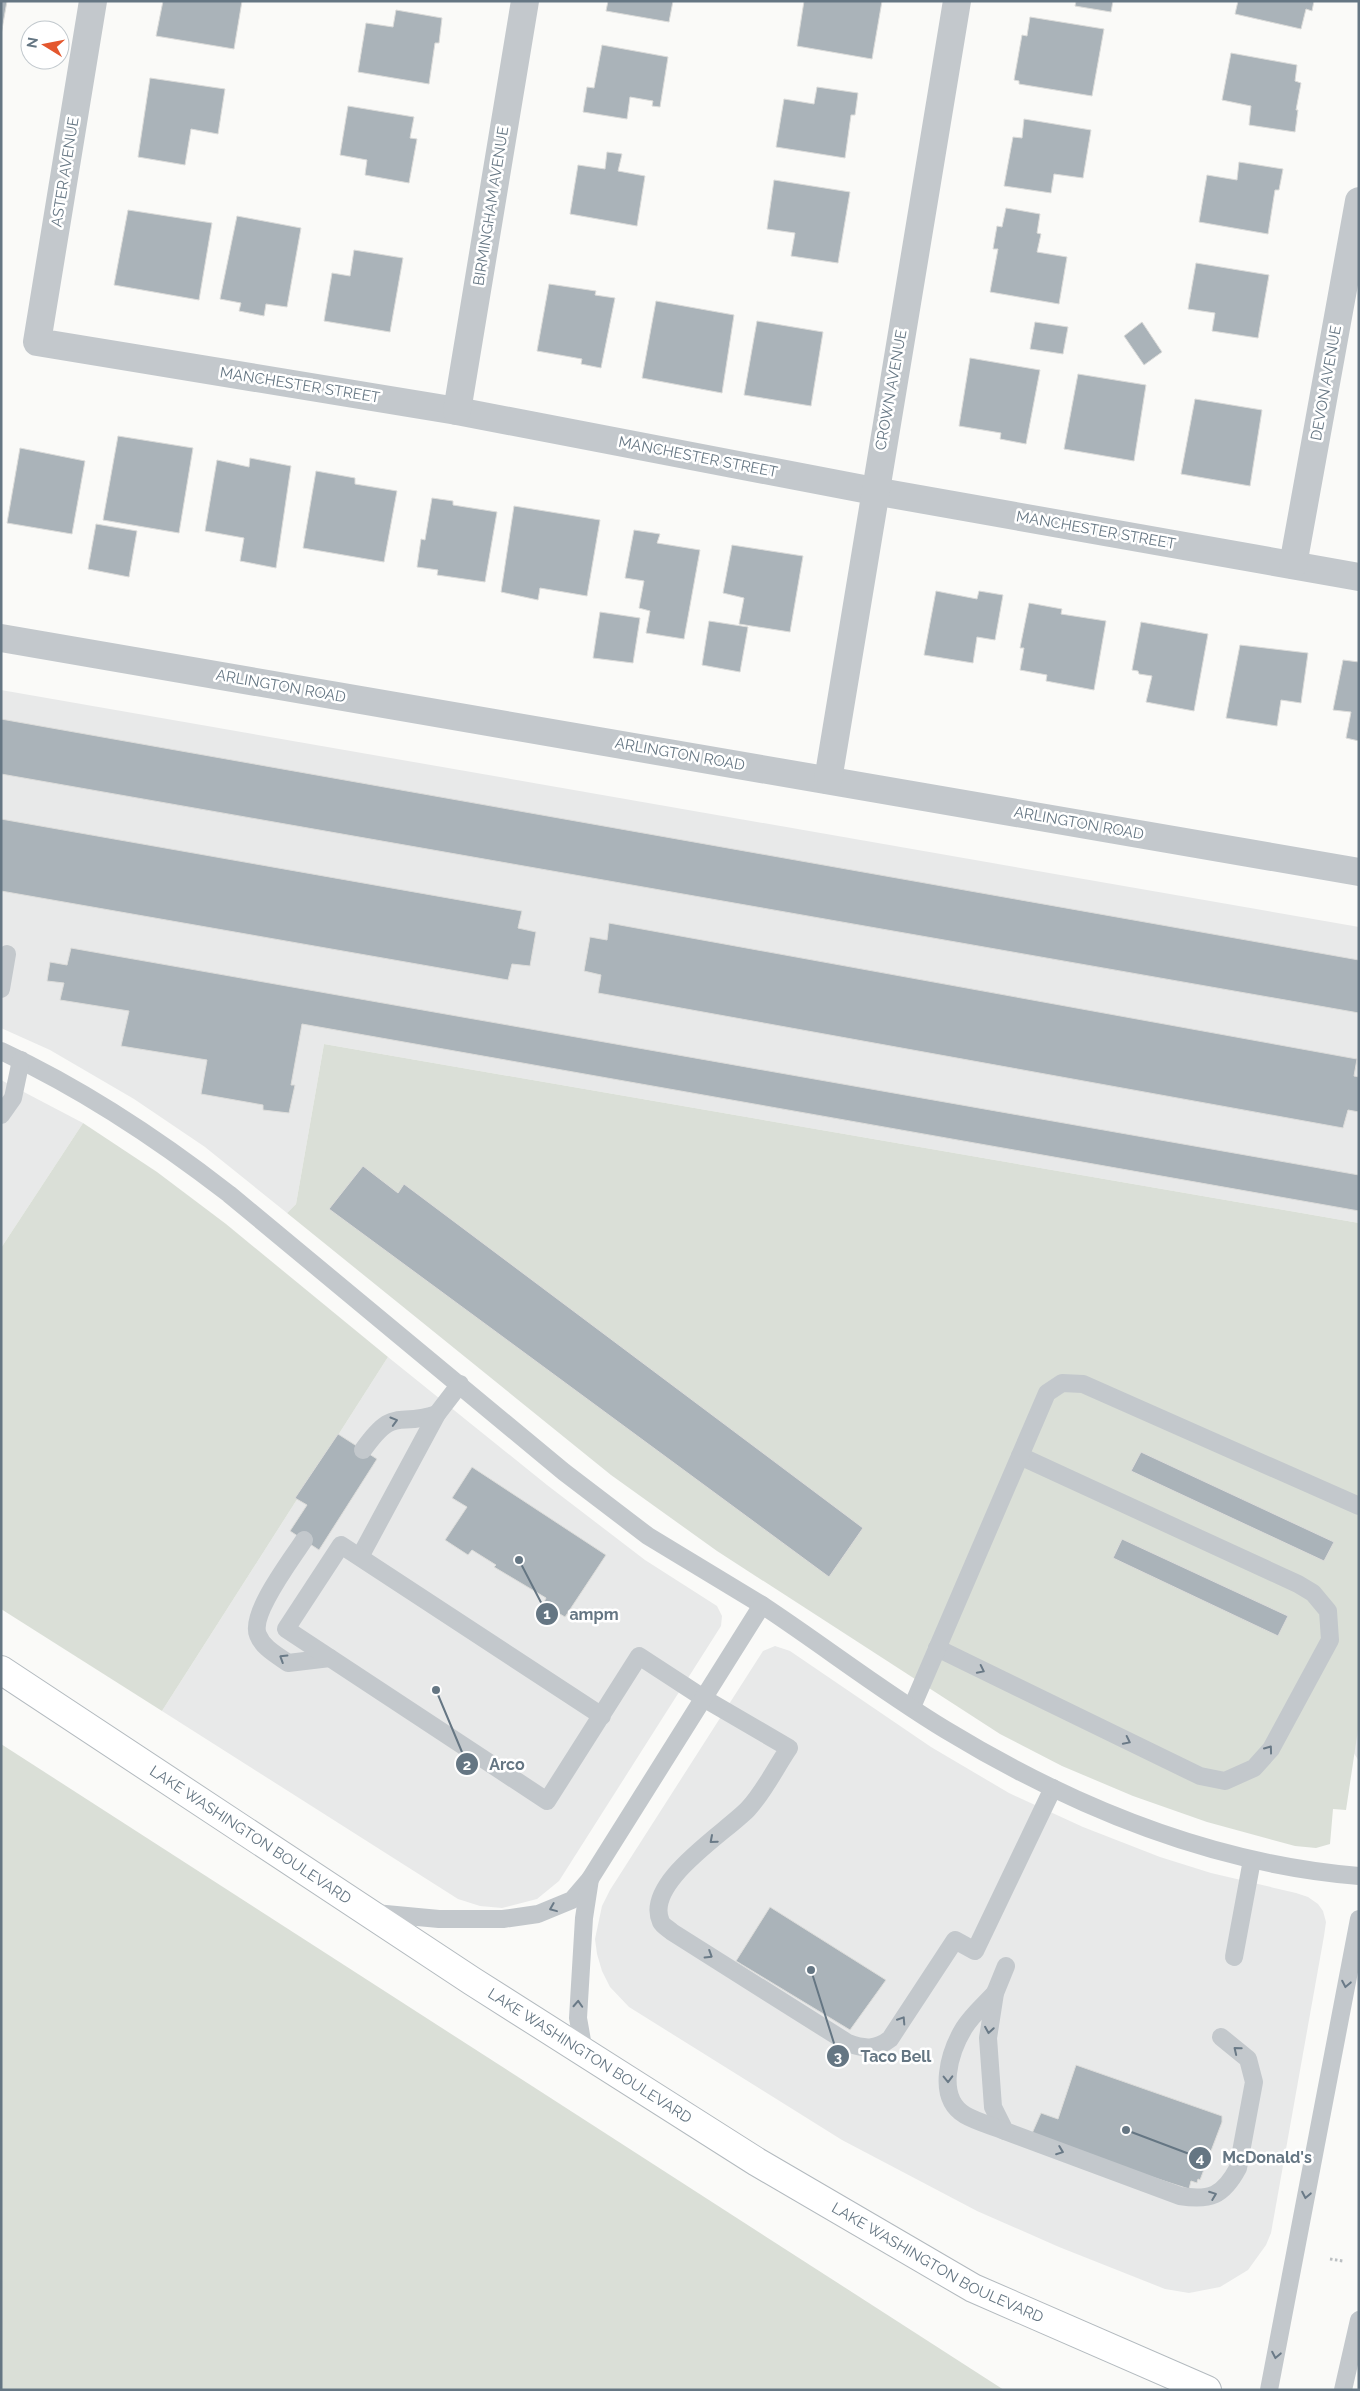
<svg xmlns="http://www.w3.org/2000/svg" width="1360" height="2391" font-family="Raleway,sans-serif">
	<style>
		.built { fill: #e8e9e9 }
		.green { fill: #dadfd7 }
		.building { fill: #aab3b9; stroke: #dcdcda }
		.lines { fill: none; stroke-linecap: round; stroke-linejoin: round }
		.secondary-casing { stroke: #b3babf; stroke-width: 30 }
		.path { stroke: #bbbfc2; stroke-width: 3; stroke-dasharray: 2.5 2.5; stroke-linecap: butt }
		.lane { stroke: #c3c8cc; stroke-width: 18 }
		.street { stroke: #c3c8cc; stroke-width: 28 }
		.secondary { stroke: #fff; stroke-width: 28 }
		.oneway { stroke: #6a7a87 }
		.labels { text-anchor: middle; stroke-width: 5; stroke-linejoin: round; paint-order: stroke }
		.street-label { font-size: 15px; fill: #657683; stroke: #fff }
		.leader { fill: none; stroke: #657683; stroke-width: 2 }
		.callout-dot { fill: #657683; stroke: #fff; stroke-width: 2 }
		.mark-label { font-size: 15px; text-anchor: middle; font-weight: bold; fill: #fff }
		.callout-label { font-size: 16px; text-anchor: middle; font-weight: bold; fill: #657683; stroke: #fff; stroke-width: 5; stroke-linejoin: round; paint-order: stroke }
	</style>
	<rect width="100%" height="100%" fill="#fafaf8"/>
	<g class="built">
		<path d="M1,690L1359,927V1223L324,1044L296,1204L287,1213L205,1147L134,1099L50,1050L1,1028Z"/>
		<path d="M1,1080L83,1123L1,1248Z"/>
		<path d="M388,1357L547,1485L645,1560L717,1606L722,1616L721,1626L559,1881L537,1899L502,1908L480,1906L458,1899L162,1711Z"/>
		<path d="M775,1646L790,1651L931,1747L1009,1793L1083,1827L1160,1857L1211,1873L1296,1893L1308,1897L1318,1904L1323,1911L1326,1922L1324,1936L1271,2233L1266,2245L1248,2270L1220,2287L1189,2293L1165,2289L1059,2247L977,2211L842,2140L629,2007L610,1987L602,1971L597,1954L595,1939L602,1906L610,1890L763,1651Z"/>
		<path d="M1359,1723V1761L1353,1752Z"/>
	</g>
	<g class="green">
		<path d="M324,1044L1359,1223V1723L1346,1810L1333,1809L1330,1844L1316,1848L1295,1846L1207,1822L1133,1796L1062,1766L1000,1734L717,1551L611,1475L287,1213L296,1204Z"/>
		<path d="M83,1123L157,1172L226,1224L388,1357L162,1711L1,1609V1248Z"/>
		<path d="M1,1744L1004,2390H1Z"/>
	</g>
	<g class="building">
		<path d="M1,1H7L1,35Z"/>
		<path d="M163,1H242L234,49L156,36Z"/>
		<path d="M608,1H673L669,22L606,11Z"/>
		<path d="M804,1H882L872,59L797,46Z"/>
		<path d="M1076,1H1113L1111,12L1075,6Z"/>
		<path d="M1238,1H1314L1312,11L1306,9L1301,29L1235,14Z"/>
		<path d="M396,10L442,18L439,43H435L429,84L358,72L366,23L393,27Z"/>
		<path d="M1030,17L1104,29L1092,96L1019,84V81L1014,80L1022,35L1027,36Z"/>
		<path d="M602,45L668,57L660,107L652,106L653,101L630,97L627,119L583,112L587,87L594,88Z"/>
		<path d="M1231,53L1297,65L1295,81L1301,83L1296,110H1298L1295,132L1249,125L1251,106L1222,100Z"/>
		<path d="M150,78L225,89L218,134L191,129L185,165L138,157Z"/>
		<path d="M817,87L858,93L855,115H851L845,158L776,147L784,99L814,104Z"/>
		<path d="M348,106L414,117L410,138L417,139L409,183L365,175L367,160L340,155Z"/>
		<path d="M1024,119L1091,130L1083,178L1054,174L1051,193L1004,186L1013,137L1022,138Z"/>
		<path d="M607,152L622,154L618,171L645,176L637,226L570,214L578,165L605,169Z"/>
		<path d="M1239,162L1283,169L1279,190H1275L1268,234L1199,222L1207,175L1237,180Z"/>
		<path d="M774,180L850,192L838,263L791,256L795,233L767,229Z"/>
		<path d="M1006,208L1040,214L1037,233L1041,234L1037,252L1067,257L1059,304L990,292L998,249H993L997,226L1002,227Z"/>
		<path d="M128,210L212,223L199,300L114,285Z"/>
		<path d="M237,216L301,228L287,307L266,304L264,316L239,311L241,303L220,299Z"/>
		<path d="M354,250L403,258L390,332L324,321L332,273L350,276Z"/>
		<path d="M1196,263L1269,275L1258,338L1212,331L1215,313L1188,309Z"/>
		<path d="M549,284L596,291L595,295L615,298L601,368L581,364L582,359L537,351Z"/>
		<path d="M656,301L734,315L722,393L642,378Z"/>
		<path d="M757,321L823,332L811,406L744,395Z"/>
		<path d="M1035,322L1068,327L1063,354L1030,349Z"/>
		<path d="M1142,322L1162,352L1144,365L1124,336Z"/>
		<path d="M970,358L1040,370L1026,444L1000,439L1001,433L959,426Z"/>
		<path d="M1078,374L1146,385L1134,461L1064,449Z"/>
		<path d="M1195,399L1262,410L1250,486L1181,474Z"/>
		<path d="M118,436L193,448L179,533L103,520Z"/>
		<path d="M20,448L85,461L72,534L7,523Z"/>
		<path d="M250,458L291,466L276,568L240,561L244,538L205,531L217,460L249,467Z"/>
		<path d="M316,471L355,478V484L397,491L384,562L303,548Z"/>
		<path d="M432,498L453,501V505L497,512L485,582L437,575L438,570L417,567L421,539L425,540Z"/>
		<path d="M514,506L600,520L587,596L540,588L538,600L501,592Z"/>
		<path d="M96,524L137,531L129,577L88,569Z"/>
		<path d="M634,530L660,534L657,543L700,550L684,639L646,633L650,611L639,608L644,581L625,578Z"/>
		<path d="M732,545L803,556L790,632L739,624L744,598L723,593Z"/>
		<path d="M936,591L977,599L979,591L1003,595L995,640L977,637L973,663L924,655Z"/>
		<path d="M1029,603L1062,609L1061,614L1106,621L1094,690L1046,681L1047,675L1020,670L1024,648H1020Z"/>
		<path d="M600,612L640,618L633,663L593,658Z"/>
		<path d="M709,621L748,627L740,672L702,665Z"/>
		<path d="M1141,622L1208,634L1194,711L1146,702L1152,676L1139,674L1138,671L1132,670Z"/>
		<path d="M1240,645L1308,653L1301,703L1281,700L1277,726L1226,718Z"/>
		<path d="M1343,660L1359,662V741L1346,738L1351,712L1333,710Z"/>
		<path d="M1,719L1359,960V1013L1,774Z"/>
		<path d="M1,819L522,911L518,928L536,932L530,966L512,964L508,980L1,891Z"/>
		<path d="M609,923L1357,1059L1354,1076L1359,1077V1112L1348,1110L1343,1128L598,993L601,975L584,971L590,937L607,940Z"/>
		<path d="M71,948L1359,1175V1211L302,1024L291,1085H295L289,1113L263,1110V1105L201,1094L207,1060L121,1046L129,1011L60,1000L64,983L47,981L50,962L67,965Z"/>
		<path d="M363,1166L398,1193L404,1184L863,1528L829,1577L329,1209Z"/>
		<path d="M338,1434L377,1459L319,1550L290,1531L307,1505L295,1498Z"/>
		<path d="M1141,1452L1334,1542L1324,1561L1131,1471Z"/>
		<path d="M472,1467L606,1555L565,1617L543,1604L546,1598L494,1567L496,1565L472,1550L468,1555L445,1540L467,1507L452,1498Z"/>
		<path d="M1122,1539L1288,1616L1278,1636L1113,1558Z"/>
		<path d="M770,1907L886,1980L850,2030L736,1961Z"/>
		<path d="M1076,2065L1222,2116V2122L1200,2180L1198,2179L1197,2183L1191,2181L1189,2189L1030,2138L1041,2113L1058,2119Z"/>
	</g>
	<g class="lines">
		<defs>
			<g id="secondary">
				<path id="s1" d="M1,1670L472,1981L757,2162L973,2288L1207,2390"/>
			</g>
		</defs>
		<use href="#secondary" class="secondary-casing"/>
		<path class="path" d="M1330,2259L1343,2261"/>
		<g class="lane">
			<path d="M1,989L7,954"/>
			<path d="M1,1051C83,1089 158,1139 229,1194L564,1472L648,1536L762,1605"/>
			<path d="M1,1115L13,1098L21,1060"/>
			<path d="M363,1450C395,1405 396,1428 437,1414"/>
			<path d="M304,1540C292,1559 249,1614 258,1635C263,1648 277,1655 288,1663L330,1658"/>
			<path d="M361,1555L437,1414L460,1384"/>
			<path d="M937,1648L1200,1776L1225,1781L1254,1768L1271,1749L1330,1640L1328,1611L1313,1593L1298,1584L1020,1456"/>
			<path d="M912,1707L1047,1393L1062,1383L1083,1384L1359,1506"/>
			<path d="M602,1716L341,1545L286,1629L547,1801L639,1656L705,1699L789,1748C776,1767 764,1792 748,1809C725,1833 643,1883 661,1922C663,1926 669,1929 672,1932L848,2043C864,2049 876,2050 890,2039L955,1940L975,1951L1053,1788"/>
			<path d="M375,1913L439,1919H503L538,1914L572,1900L590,1879L762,1605C824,1646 883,1692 946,1730C1071,1806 1212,1864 1359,1876"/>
			<path d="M1234,1957L1252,1860"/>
			<path d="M1006,1966L995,1993L988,2038L993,2107L1005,2131L1180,2196C1210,2201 1223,2196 1238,2168L1254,2082L1248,2059L1221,2037"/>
			<path d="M995,1993C985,2004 972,2015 964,2028C950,2051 935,2097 965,2115C977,2122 993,2126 1005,2131"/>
			<path d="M584,2052L578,2018L584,1918L590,1879"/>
			<path d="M1269,2390L1359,1919"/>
			<path d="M1343,2390L1359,2320"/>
		</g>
		<g class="street">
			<path d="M93,1L37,342L457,411L874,491L1359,577"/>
			<path d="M457,411L525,1"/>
			<path d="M1293,565L1359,201"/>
			<path d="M1,638L1359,872"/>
			<path d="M828,780L957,1"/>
		</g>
		<use href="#secondary" class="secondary"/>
	</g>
	<defs><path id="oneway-chevron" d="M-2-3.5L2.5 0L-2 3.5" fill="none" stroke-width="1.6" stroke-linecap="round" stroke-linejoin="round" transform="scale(1.25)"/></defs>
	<g class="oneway">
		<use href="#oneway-chevron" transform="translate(394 1421) rotate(-16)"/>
		<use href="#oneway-chevron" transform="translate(283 1658) rotate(-148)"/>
		<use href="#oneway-chevron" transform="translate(981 1670) rotate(26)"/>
		<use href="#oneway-chevron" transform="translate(1127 1741) rotate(26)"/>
		<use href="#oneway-chevron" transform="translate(1269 1749) rotate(-54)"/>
		<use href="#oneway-chevron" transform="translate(713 1840) rotate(139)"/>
		<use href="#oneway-chevron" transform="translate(553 1908) rotate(158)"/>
		<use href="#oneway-chevron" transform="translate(709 1955) rotate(32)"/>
		<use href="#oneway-chevron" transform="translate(1346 1984) rotate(101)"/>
		<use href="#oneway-chevron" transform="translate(578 2004) rotate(-87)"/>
		<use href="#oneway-chevron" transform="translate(902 2020) rotate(-57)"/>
		<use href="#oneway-chevron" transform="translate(989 2030) rotate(99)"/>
		<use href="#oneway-chevron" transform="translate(1237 2050) rotate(-141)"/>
		<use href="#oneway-chevron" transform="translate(948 2079) rotate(89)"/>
		<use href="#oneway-chevron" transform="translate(1060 2151) rotate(21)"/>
		<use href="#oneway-chevron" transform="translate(1213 2195) rotate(-21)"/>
		<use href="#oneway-chevron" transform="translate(1306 2195) rotate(101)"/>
		<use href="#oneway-chevron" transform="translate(1276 2355) rotate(101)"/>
	</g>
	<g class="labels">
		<g class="street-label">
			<text transform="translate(65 172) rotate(-81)" y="5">ASTER AVENUE</text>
			<text transform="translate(491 206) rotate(-81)" y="5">BIRMINGHAM AVENUE</text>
			<text transform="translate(1326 383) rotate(-80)" y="5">DEVON AVENUE</text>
			<text transform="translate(300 385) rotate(9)" y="5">MANCHESTER STREET</text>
			<text transform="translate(891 390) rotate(-80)" y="5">CROWN AVENUE</text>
			<text transform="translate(698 457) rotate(11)" y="5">MANCHESTER STREET</text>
			<text transform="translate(1096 530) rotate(10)" y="5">MANCHESTER STREET</text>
			<text transform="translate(281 686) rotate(10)" y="5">ARLINGTON ROAD</text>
			<text transform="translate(680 754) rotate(10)" y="5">ARLINGTON ROAD</text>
			<text transform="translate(1079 823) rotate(10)" y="5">ARLINGTON ROAD</text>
			<text dy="5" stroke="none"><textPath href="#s1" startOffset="299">LAKE WASHINGTON BOULEVARD</textPath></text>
			<text dy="5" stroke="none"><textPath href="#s1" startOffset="704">LAKE WASHINGTON BOULEVARD</textPath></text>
			<text dy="5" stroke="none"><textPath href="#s1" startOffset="1109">LAKE WASHINGTON BOULEVARD</textPath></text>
		</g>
	</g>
	<path class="leader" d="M519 1560L547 1614M436 1690L467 1764M811 1970L838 2056M1126 2130L1200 2158"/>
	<g class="callout-dot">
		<circle cx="519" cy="1560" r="5"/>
		<circle cx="436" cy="1690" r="5"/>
		<circle cx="811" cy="1970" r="5"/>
		<circle cx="1126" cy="2130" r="5"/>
		<circle cx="547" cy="1614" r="12"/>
		<circle cx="467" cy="1764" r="12"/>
		<circle cx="838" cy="2056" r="12"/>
		<circle cx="1200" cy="2158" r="12"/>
	</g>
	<g class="mark-label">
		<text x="547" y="1619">1</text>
		<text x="467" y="1770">2</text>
		<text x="838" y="2062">3</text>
		<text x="1200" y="2163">4</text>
	</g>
	<g class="callout-label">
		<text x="594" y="1620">ampm</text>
		<text x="507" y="1770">Arco</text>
		<text x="896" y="2062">Taco Bell</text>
		<text x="1267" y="2163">McDonald's</text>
	</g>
	<rect width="1360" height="2391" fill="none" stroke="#657683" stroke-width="5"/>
	<g transform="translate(45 45) rotate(280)"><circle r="24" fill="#ffffff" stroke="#c1c8cd"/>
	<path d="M0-4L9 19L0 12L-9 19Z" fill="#e4572e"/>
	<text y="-8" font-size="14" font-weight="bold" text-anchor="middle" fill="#657683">N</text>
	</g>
</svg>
